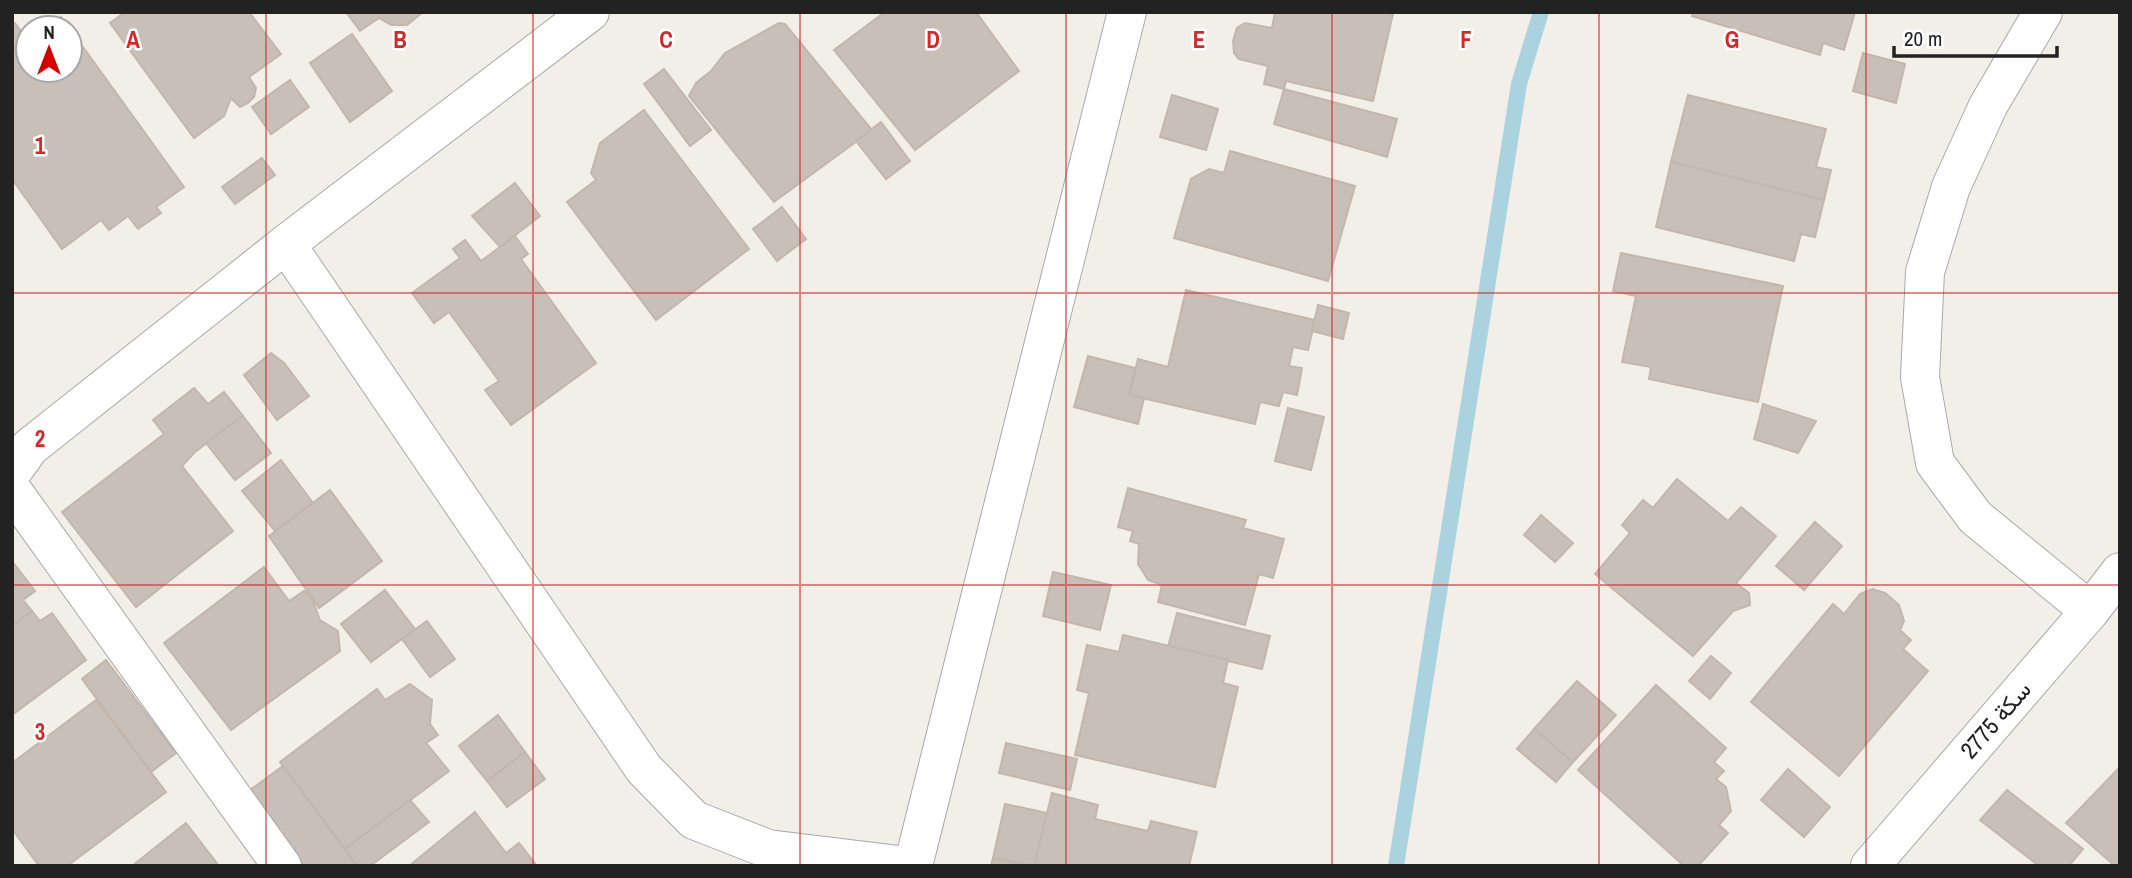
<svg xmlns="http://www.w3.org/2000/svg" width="2132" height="878" font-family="'Archivo Narrow',Vazirmatn,sans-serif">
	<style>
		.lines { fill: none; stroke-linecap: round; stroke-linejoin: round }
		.stream { stroke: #aad3df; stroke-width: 16 }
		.building { fill: #c7bfb8; stroke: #c4b6ab; stroke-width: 2 }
		.minor-casing { stroke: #a9a9a9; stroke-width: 40 }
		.minor { stroke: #fff; stroke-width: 38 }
		.grid { fill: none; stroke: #d62828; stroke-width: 2; stroke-opacity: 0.55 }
		.labels { text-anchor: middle; stroke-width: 5; stroke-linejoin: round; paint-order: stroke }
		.street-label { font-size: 24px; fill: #222; stroke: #fff }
		.grid-label { font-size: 23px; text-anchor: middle; font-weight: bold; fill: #d62828; stroke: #fff; stroke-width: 5; stroke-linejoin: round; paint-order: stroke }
	</style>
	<rect width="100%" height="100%" fill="#f2efe9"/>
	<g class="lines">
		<path class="stream" d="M1396,866L1519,84L1541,12"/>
	</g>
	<g class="building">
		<path d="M125,12H249L281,54L249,77L256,88L254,97L248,103L240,107L231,98L224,116L194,138L110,23Z"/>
		<path d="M346,12H423L407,25H391L379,18L360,31Z"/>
		<path d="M885,12H976L1019,71L915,150L834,50Z"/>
		<path d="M1275,12H1386L1393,14L1373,101L1286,81L1284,89L1264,84L1268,66L1239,59L1234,53L1233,41L1237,28L1245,23L1272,28Z"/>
		<path d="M1693,12H1855L1844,50L1823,43L1820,55L1692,16Z"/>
		<path d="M61,17L69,28H45Z"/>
		<path d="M15,23L28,41V70H70V29L184,187L156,207L161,213L138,229L128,216L109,230L101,220L62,249L12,179V25Z"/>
		<path d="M779,23L785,24L872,130L774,202L689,96L696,83L711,71L725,53Z"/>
		<path d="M352,34L392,91L350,122L310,63Z"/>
		<path d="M1863,53L1905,64L1896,103L1853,91Z"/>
		<path d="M664,69L711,130L690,146L644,84Z"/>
		<path d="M290,80L309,107L271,134L252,107Z"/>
		<path d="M1284,89L1397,119L1387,157L1274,124Z"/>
		<path d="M1172,95L1218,109L1206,150L1160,137Z"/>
		<path d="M1688,95L1826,129L1816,167L1831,170L1824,200L1671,162Z"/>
		<path d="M644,110L749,249L656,320L567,202L596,180L591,173L600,143Z"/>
		<path d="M881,122L910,161L886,179L856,141Z"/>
		<path d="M1230,151L1355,186L1328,281L1174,238L1191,179L1209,169L1224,173Z"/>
		<path d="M262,158L275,175L235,204L222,187Z"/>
		<path d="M1671,162L1824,200L1815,237L1801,234L1794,261L1656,227Z"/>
		<path d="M515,183L540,216L500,247L472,216Z"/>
		<path d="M782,207L806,239L777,261L753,229Z"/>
		<path d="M515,236L528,254L521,259L596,363L511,425L485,390L499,381L449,312L434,323L412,293L460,258L453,249L465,240L481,261Z"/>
		<path d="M1621,253L1783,286L1758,402L1649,379L1651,367L1622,362L1636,296L1613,291Z"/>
		<path d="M1186,290L1315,320L1308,350L1293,347L1289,366L1302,368L1297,395L1283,392L1279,406L1260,402L1255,424L1129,395L1138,359L1168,367Z"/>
		<path d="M1318,305L1349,313L1343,339L1312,331Z"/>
		<path d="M271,353L284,363L309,396L277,420L244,375Z"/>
		<path d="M1088,356L1135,368L1129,395L1144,398L1138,424L1074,407Z"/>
		<path d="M194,388L208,404L224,392L243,416L195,452L182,466L233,531L136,607L62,512L164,434L153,420Z"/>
		<path d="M1763,404L1816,421L1798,453L1754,439Z"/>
		<path d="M1288,408L1324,417L1311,470L1275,461Z"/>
		<path d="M243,416L271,453L235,480L206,443Z"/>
		<path d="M281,460L313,503L275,531L242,491Z"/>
		<path d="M1677,479L1728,521L1741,507L1776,536L1736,583L1749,593L1750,605L1733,611L1693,656L1595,574L1630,533L1622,525L1643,500L1653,508Z"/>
		<path d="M1128,488L1246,520L1243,528L1284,539L1273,578L1259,574L1245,625L1158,602L1162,585L1148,580L1138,564L1139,544L1130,541L1133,531L1118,527Z"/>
		<path d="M330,490L382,561L319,608L269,536Z"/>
		<path d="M1541,515L1573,543L1555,562L1524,535Z"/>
		<path d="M1815,522L1842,546L1804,590L1776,566Z"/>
		<path d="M12,561L35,591L23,600L32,611L12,626Z"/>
		<path d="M264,567L289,601L304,591L311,596L320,620L338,631L340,651L231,730L164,643Z"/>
		<path d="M1053,572L1111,585L1100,630L1043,616Z"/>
		<path d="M1872,589L1885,593L1899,605L1904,621L1900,630L1911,640L1903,649L1928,671L1839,776L1751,702L1833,604L1844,614L1860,594Z"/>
		<path d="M385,590L415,629L371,662L341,624Z"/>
		<path d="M32,611L40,621L52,613L86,660L12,715V626Z"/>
		<path d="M1177,613L1270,636L1262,669L1168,647Z"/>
		<path d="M427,621L455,659L430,677L402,639Z"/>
		<path d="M1123,635L1228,660L1223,683L1238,687L1215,787L1075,755L1089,693L1077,690L1087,645L1119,652Z"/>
		<path d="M1711,656L1731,673L1710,699L1689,681Z"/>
		<path d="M106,660L176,753L151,772L82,679Z"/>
		<path d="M1577,681L1616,715L1573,762L1534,729Z"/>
		<path d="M410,684L432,700L430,724L438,735L426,743L449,771L345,849L280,762L377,689L385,700Z"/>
		<path d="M1656,685L1726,748L1714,762L1724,771L1716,779L1726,787L1731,811L1719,825L1728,833L1698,866H1684L1578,770Z"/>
		<path d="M96,700L166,792L67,866H39L12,829V763Z"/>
		<path d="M498,715L525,752L487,781L459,746Z"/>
		<path d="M1534,729L1573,762L1556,782L1517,749Z"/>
		<path d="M1006,743L1077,759L1070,790L999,773Z"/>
		<path d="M525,752L545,779L507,807L487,781Z"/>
		<path d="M283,766L357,866H304L249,791Z"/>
		<path d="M2120,767V866H2115L2066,823Z"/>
		<path d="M1788,769L1830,807L1804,837L1761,800Z"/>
		<path d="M2007,790L2083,849L2069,866H2039L1980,820Z"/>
		<path d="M1052,793L1098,805L1095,819L1148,831L1151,821L1197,832L1189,866H1034Z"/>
		<path d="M410,800L429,822L370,866H357L345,849Z"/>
		<path d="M1005,804L1047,813L1034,866L993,858Z"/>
		<path d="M475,812L506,853L519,843L537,866H409Z"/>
		<path d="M186,823L219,866H132Z"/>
		<path d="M993,858L1026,866H991Z"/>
	</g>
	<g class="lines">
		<defs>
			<g id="minor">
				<path d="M2043,12L1988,106L1951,187L1925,272L1920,377L1935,463L1975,517L2090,611"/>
				<path d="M286,244L644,769L694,820L768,849L907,866"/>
				<path d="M12,472L30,447L286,244L590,12"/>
				<path d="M12,490L282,866"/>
				<path d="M913,866L1127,12"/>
				<path d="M1870,866L2090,611L2120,572"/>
			</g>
		</defs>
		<use href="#minor" class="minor-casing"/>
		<use href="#minor" class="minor"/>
	</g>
	<path class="grid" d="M266,12V866M533,12V866M800,12V866M1066,12V866M1332,12V866M1599,12V866M1866,12V866M12,293H2120M12,585H2120"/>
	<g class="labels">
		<g class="street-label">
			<text transform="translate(1996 720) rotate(-49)" y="8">سكة 2775</text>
		</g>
	</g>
	<g class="grid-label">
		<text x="133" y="48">A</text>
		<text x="400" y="48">B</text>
		<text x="666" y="48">C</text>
		<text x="933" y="48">D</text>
		<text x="1199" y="48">E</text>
		<text x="1466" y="48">F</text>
		<text x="1732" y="48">G</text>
		<text x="40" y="154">1</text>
		<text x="40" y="447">2</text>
		<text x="40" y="740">3</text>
	</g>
	<rect width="2132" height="878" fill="none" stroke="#222222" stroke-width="28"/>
	<g transform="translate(49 49)"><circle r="33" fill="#ffffff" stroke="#a7a7a7" stroke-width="2"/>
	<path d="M0-5L12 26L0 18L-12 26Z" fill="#d40000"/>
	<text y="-10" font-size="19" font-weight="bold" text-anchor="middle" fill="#222222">N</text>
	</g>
	<path d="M1894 46v10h163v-10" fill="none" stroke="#222222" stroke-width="3.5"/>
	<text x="1904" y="46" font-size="21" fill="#222222" stroke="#ffffff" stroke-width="5" paint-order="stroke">20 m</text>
</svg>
